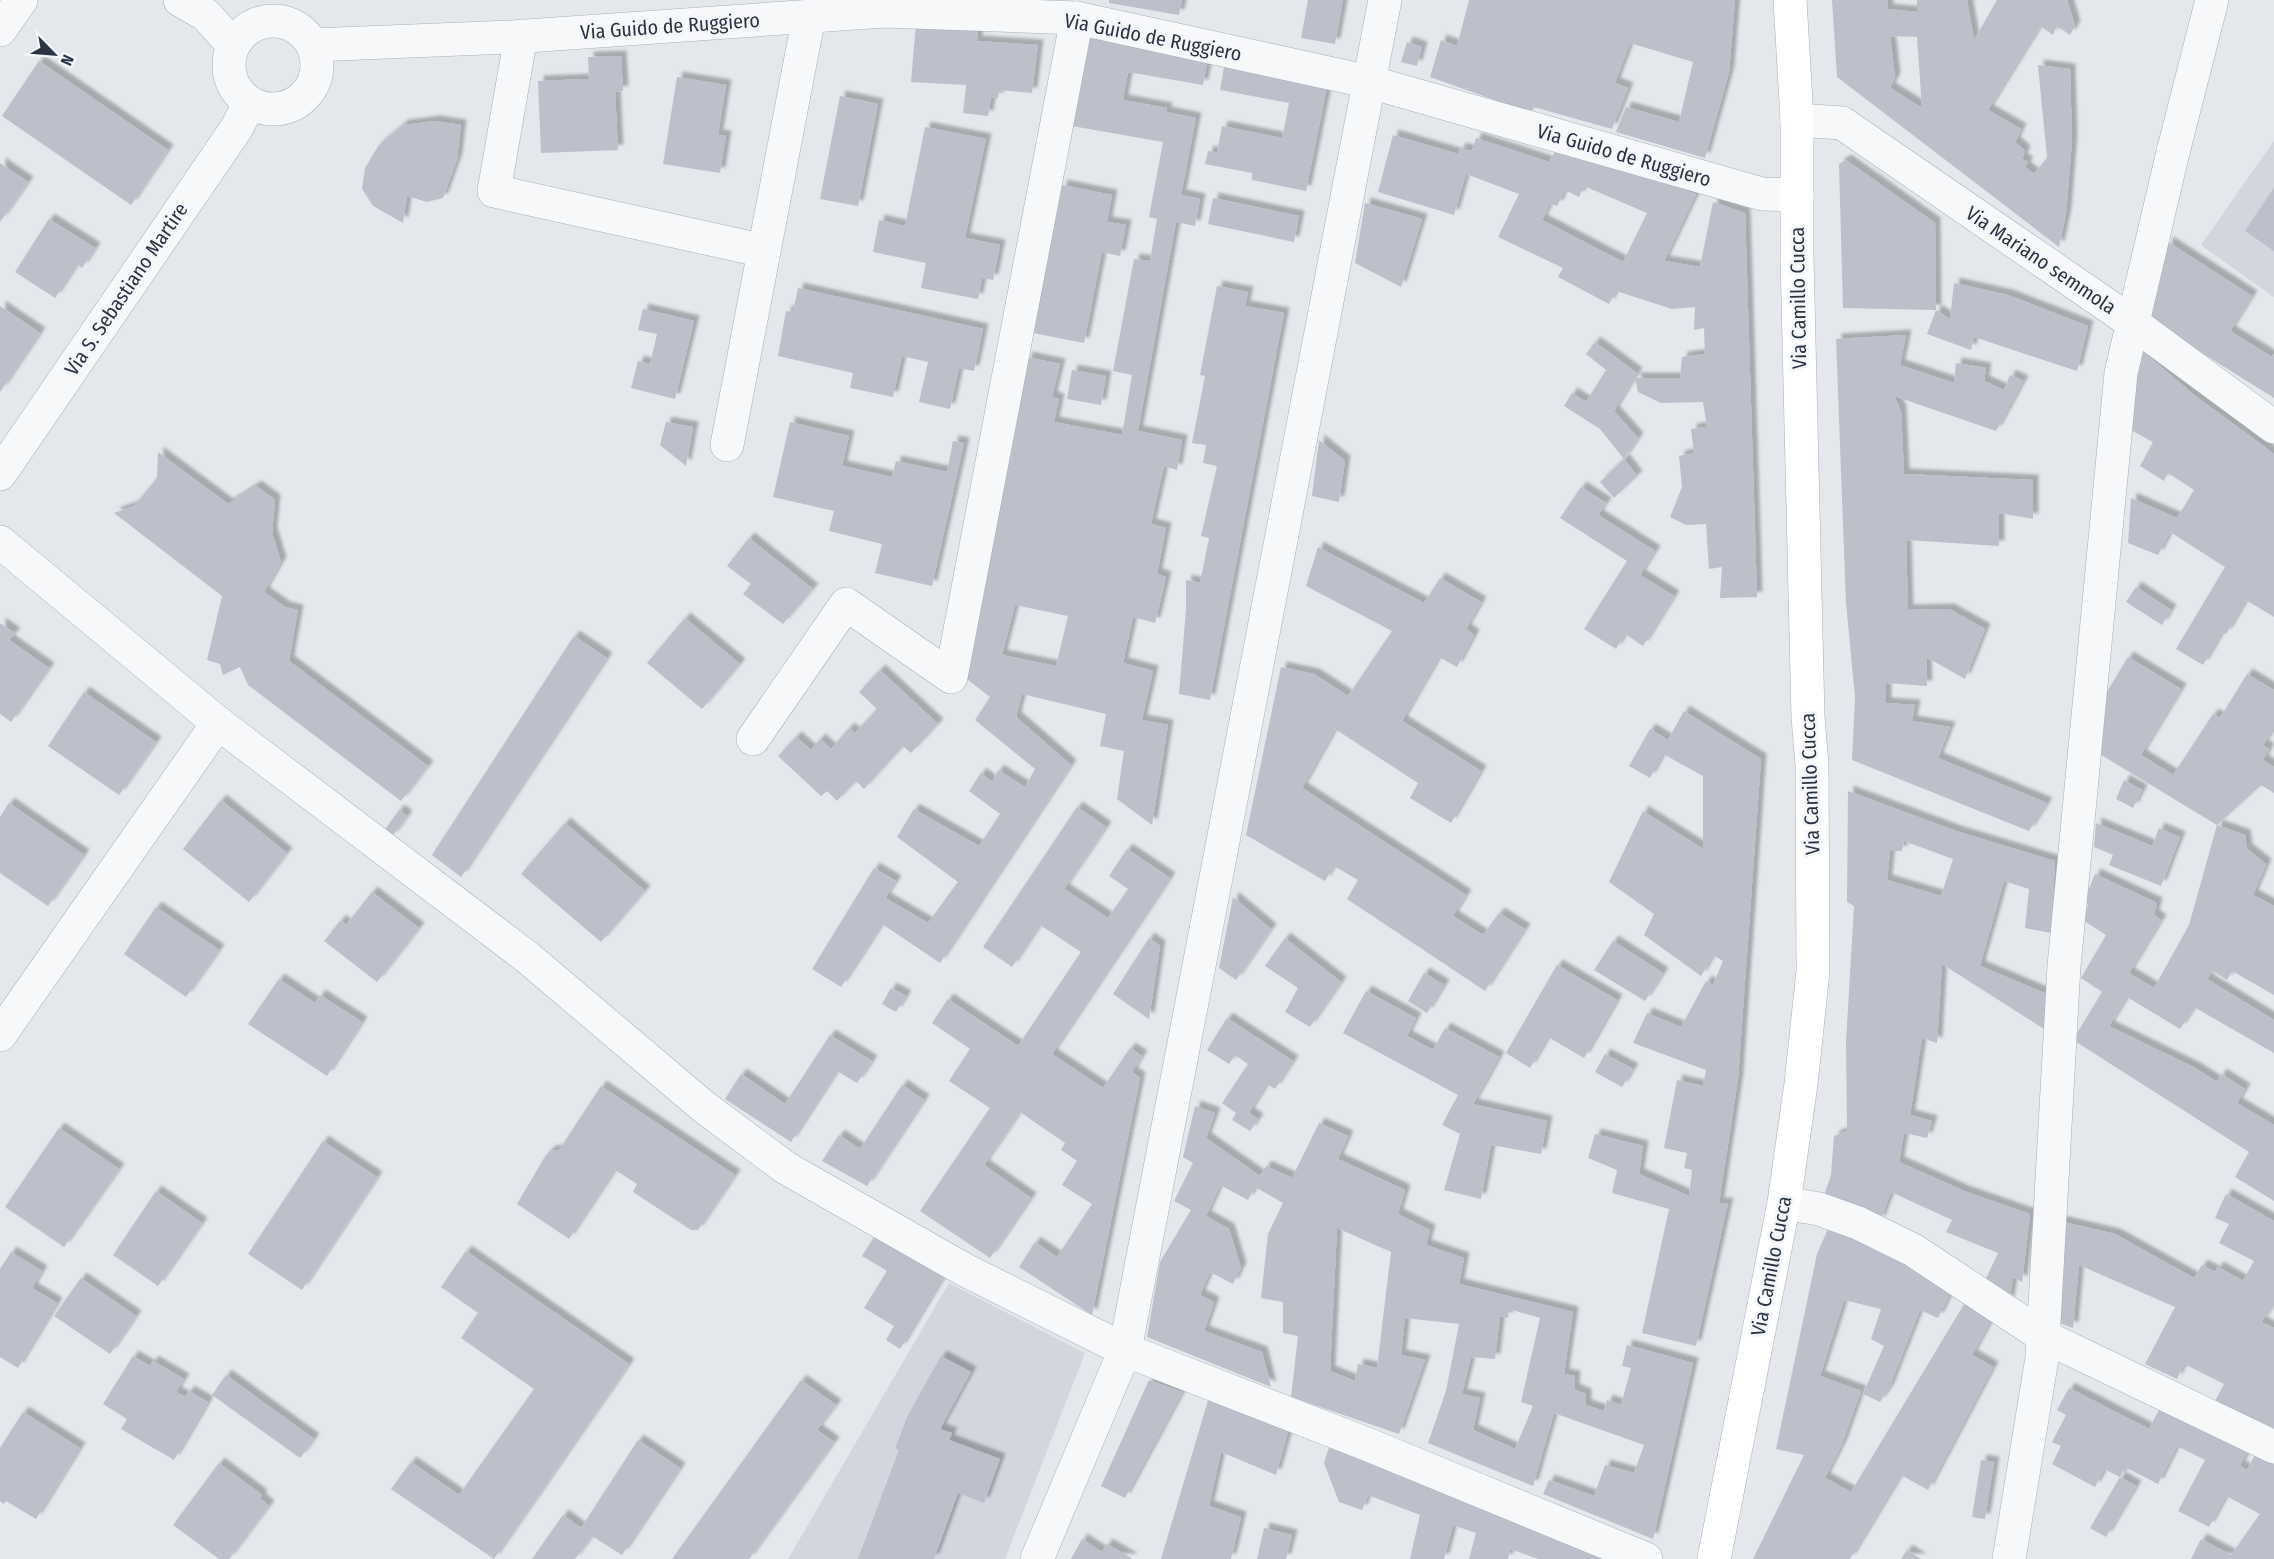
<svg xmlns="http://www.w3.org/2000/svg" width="2274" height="1559" font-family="'Fira Sans Condensed',sans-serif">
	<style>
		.built { fill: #d2d6de }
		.building { fill: #bbc0ca; fill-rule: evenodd; filter: url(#shadow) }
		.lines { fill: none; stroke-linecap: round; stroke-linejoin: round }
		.street-casing { stroke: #a9aeb7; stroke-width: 34 }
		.secondary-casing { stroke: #a9aeb7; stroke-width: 34 }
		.street { stroke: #f7f8fa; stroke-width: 33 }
		.secondary { stroke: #fff; stroke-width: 33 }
		.labels { text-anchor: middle; stroke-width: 6; stroke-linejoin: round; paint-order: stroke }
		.street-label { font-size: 20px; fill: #2b3445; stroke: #f4f6f9 }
	</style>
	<defs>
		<filter id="shadow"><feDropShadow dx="5.5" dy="-5.5" stdDeviation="1.5" flood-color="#0004"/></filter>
	</defs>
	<rect width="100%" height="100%" fill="#e4e7ec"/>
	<g class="built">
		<path d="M2274,141V297L2201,245Z"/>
		<path d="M949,1283L1085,1353L1005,1559H788Z"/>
	</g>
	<g class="building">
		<path d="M1109,0H1182L1179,15L1109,3Z"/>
		<path d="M1308,0H1343L1335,44L1301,38Z"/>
		<path d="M1469,0H1735L1729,72L1705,158L1616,132L1626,107L1679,122L1693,62L1630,43L1615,83L1628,88L1612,129L1534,107L1531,113L1430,77L1441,40L1457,46Z"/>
		<path d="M1832,0H1888V9L1917,12V0H1967L1974,40L1997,0H2067L2075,26L2070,35L2057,26L2053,35L2040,26L1988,110L2021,129L2015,142L2025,151L2022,159L2028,162L2025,167L2034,174L2047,158L2038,65L2070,69L2072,141L2066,214L2059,247L1837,77ZM1890,36L1917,37L1922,108L1890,88L1895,78Z"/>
		<path d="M916,23L978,28L977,41L1038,45L1032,93L999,90L998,98L991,97L988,116L963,113L966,85L911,82Z"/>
		<path d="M1088,38L1208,58L1203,85L1128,72L1123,100L1167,108L1166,112L1196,118L1181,195L1200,199L1195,226L1176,222L1138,431L1182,440L1177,470L1164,466L1151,524L1166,528L1157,574L1166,577L1155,623L1133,617L1123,663L1153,671L1142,720L1168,725L1152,825L1117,799L1124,751L1100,746L1106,714L1022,694L1016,717L1071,765L940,963L882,924L841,987L812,969L874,868L896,881L885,898L928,923L958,882L897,837L914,809L979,846L1000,814L969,791L981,773L992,782L998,770L1025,787L1035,769L975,720L990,697L963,676L1027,357L1060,364L1052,397L1059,399L1054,422L1122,435L1132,375L1113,371L1134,259L1150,261L1157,219L1149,217L1163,142L1072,126ZM1015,605L1068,616L1056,666L1002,655Z"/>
		<path d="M1407,42L1422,47L1417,66L1401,62Z"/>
		<path d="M621,56L623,91L615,92L618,150L541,153L538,81L589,79L588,57Z"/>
		<path d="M39,61L168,150L131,205L2,116Z"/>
		<path d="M1225,61L1328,82L1306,191L1252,180V173L1205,164L1208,151L1217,153L1222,126L1282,138L1289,103L1220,90Z"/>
		<path d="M677,77L726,85L718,135L726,136L720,173L663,164Z"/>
		<path d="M840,96L878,104L858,206L820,199Z"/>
		<path d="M435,121L461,125L457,159L443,198L427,202L407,196L403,223L373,206L362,189L365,168L379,145L403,125Z"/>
		<path d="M925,127L986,139L965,238L1000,245L993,280L982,278L978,299L921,288L926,263L873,252L879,220L905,226Z"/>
		<path d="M1393,135L1458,154L1460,148L1472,151L1476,138L1549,162L1560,143L1617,167L1696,194L1664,261L1700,267L1713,202L1745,213L1757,597L1720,598L1722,567L1709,569L1706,524L1686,525L1670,517L1682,487L1679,456L1694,453L1691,429L1707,427L1703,402L1661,403L1638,392L1635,378H1680L1682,357L1705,354L1704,328L1694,330L1695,307L1672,309L1616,291L1609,304L1558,277L1563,268L1498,237L1519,194L1466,174L1454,215L1378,192ZM1584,186L1647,213L1623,262L1542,220L1550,203L1557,206L1565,190L1579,197Z"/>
		<path d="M1846,160L1935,223L1936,310L1950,319L1954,283L2008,295L2088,326L2077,371L1974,337L1971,350L1927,334L1936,310L1843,308L1839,164Z"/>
		<path d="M0,163L28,182L0,222Z"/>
		<path d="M1062,185L1112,195L1107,222L1126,225L1120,256L1102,252L1084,343L1033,333Z"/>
		<path d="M2274,188V251L2245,231Z"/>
		<path d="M1213,198L1299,216L1294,242L1208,224Z"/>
		<path d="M1365,203L1422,219L1401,287L1355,263Z"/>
		<path d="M49,219L95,248L82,268L77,264L55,298L15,272Z"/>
		<path d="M2168,242L2252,296L2230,331L2272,357L2274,354V398L2148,319Z"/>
		<path d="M1217,286L1248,292L1245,306L1284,313L1210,700L1179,694L1186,610V580L1200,583L1209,538L1201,536L1217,466L1203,463L1206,445L1192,443L1205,376L1200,375Z"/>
		<path d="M798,288L983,329L974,371L959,368L950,409L919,402L928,362L902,356L893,397L850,388L853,373L778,356L786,311L793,312Z"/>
		<path d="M0,306L40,333L0,392Z"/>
		<path d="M643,309L694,321L675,399L631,388L638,361L650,364L657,334L638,330Z"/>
		<path d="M1906,335L1900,365L1954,383L1956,363L1986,368L1984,381L2004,390L2010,375L2023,381L1996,431L1894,396L1901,411L1904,474L2033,480V519L1999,513V546L1906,540L1908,610L1949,609L1985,629L1965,679L1926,657L1927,686L1886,683V703L1915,705L1912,721L1950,727L1938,758L2047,803L2029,831L1852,760L1855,697L1846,603L1836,339Z"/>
		<path d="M1595,342L1637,373L1614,411L1638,438L1624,459L1600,429L1564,406L1572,393L1586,402L1606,370L1586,354Z"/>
		<path d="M2141,350L2194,395L2274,454V617L2246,600L2226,634L2222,632L2203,665L2176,649L2225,567L2170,532L2158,555L2128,543L2131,498L2177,518L2194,490L2168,473L2164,481L2140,466L2153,442L2129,429Z"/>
		<path d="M1072,370L1106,376L1101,405L1067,399Z"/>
		<path d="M666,422L693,427L686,466L660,445Z"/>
		<path d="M790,422L849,436L842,466L892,477L896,461L947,472L953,441L964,443L932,586L875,573L882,544L829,531L834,511L773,497Z"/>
		<path d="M1319,440L1345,461L1339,502L1312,496Z"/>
		<path d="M158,452L228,504L256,486L275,500L272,533L281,562L264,592L285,607L298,610L289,661L428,766L401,801L248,685L240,667L223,675L220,664L207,660L222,596L114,513L134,506L157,478Z"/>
		<path d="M1624,459L1637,476L1614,498L1600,482Z"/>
		<path d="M1581,487L1606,503L1598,515L1655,551L1640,575L1674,596L1643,646L1625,634L1616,649L1584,629L1627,561L1560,518Z"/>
		<path d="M749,538L813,589L783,624L743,594L751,584L727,566Z"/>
		<path d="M1318,547L1424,603L1440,578L1481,602L1466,629L1474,635L1457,667L1439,657L1402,721L1481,771L1451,823L1410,798L1418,783L1335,729L1302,788L1466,895L1453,916L1483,935L1499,913L1525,929L1485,991L1347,899L1358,880L1334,866L1325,881L1246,835L1281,667L1314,674L1348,696L1392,631L1306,586Z"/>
		<path d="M2136,587L2171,610L2162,625L2126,602Z"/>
		<path d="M685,618L740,664L702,709L647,663Z"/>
		<path d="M0,623L15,633L9,640L49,668L11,722L0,714Z"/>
		<path d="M574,636L607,658L461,877L432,855Z"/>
		<path d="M2128,657L2181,689L2141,755L2173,775L2213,714L2220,718L2247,674L2274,690V728L2263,745L2269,749L2263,760L2274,767V793L2261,785L2217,825L2098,753L2099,705Z"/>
		<path d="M880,670L938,724L911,753L903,746L864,789L856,781L837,801L827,791L821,796L778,756L796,737L811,750L820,739L831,749L849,728L855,733L877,709L859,692Z"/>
		<path d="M84,692L156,742L119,795L48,746Z"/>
		<path d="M1684,711L1761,759L1738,1079L1719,1203H1728L1696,1346L1642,1333L1669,1209L1612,1193L1617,1170L1588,1158L1595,1134L1643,1146L1639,1174L1689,1196L1692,1170L1684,1168L1687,1153L1664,1148L1677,1080L1703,1086L1706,1070L1633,1043L1647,1013L1681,1027L1706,981L1713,985L1723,961L1713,955L1701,976L1644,935L1654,914L1609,882L1643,811L1703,849V776L1663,754L1650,778L1629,766L1650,729L1668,740Z"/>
		<path d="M2124,780L2142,790L2133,808L2116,799Z"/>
		<path d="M1848,791L1956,831L2055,861L2051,933L2025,928L2029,889L2004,881L1980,966L2047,994L2044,1029L1942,964L1937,1043L1922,1038L1910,1115L1932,1121L1927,1138L1904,1133L1899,1162L1964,1191L2030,1214L2022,1282L2013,1277L2009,1302L1982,1287L1998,1253L1946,1232L1952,1220L1891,1192L1880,1221L1822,1202L1831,1175L1834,1136L1847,1131L1846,1042L1854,906L1847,902ZM1904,841L1953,859L1941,896L1887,880L1890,851H1902Z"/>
		<path d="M221,800L287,853L249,902L183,849Z"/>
		<path d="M9,803L84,855L48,906L0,873V817Z"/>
		<path d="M1077,807L1106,827L1064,889L1108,918L1128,889L1109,876L1127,849L1170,878L1052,1054L1103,1088L1130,1048L1142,1056L1132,1072L1140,1078L1092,1315L1019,1267L1035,1242L1057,1257L1092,1204L1062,1185L1077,1161L1061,1150L1065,1143L1020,1112L984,1165L1031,1198L990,1258L920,1211L990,1108L949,1081L970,1049L932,1023L948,999L1018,1046L1081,952L1040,925L1012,967L983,947Z"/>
		<path d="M399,810L407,816L392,837L384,831Z"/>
		<path d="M565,823L645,891L601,942L521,874Z"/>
		<path d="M2096,823L2152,846L2159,828L2180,837L2161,886L2109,865L2113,855L2094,847Z"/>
		<path d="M2217,825L2245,835L2247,849L2266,864L2253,895L2274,906V995L2232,971L2227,980L2213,971L2207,979L2274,1020V1053L2194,1007L2180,1029L2127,997L2109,1026L2195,1068L2217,1082L2221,1074L2245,1089L2237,1103L2274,1125V1201L2235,1177L2249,1152L2073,1040L2102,992L2081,978L2106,935L2084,921L2088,904L2084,901L2095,874L2157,903L2154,915L2161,920L2129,973L2154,988L2189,925Z"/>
		<path d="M372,892L419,928L377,982L324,941L341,920L346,925Z"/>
		<path d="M1233,897L1271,929L1236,980L1219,968Z"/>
		<path d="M156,907L219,950L186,997L124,954Z"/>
		<path d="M1149,938L1160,946L1149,1019L1113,994Z"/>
		<path d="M1285,938L1341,982L1310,1027L1285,1012L1298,988L1265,966Z"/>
		<path d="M1613,941L1663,973L1645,1001L1594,970Z"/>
		<path d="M1557,965L1617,1000L1584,1058L1548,1037L1530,1068L1506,1053Z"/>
		<path d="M1424,973L1444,985L1427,1013L1408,1001Z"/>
		<path d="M279,979L315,1003L320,995L362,1022L327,1076L248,1024Z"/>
		<path d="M891,988L906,996L896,1012L882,1004Z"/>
		<path d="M1366,991L1416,1018L1407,1036L1433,1050L1445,1028L1499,1057L1473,1104L1547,1121L1541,1154L1491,1145L1481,1199L1444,1190L1460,1134L1442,1125L1458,1095L1343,1033Z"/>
		<path d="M1227,1018L1293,1061L1275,1089L1267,1084L1249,1113L1258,1119L1250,1131L1232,1120L1236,1113L1222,1103L1248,1064L1235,1055L1229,1064L1207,1050Z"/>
		<path d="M830,1035L872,1061L857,1083L837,1071L791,1142L725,1099L741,1074L785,1104Z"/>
		<path d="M1605,1054L1633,1069L1622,1087L1595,1072Z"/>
		<path d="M902,1085L924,1100L867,1186L822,1161L839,1135L860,1149Z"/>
		<path d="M601,1086L735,1175L698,1230H691L633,1192L637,1184L615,1170L569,1239L517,1204L546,1155L550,1151L559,1150Z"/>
		<path d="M1195,1106L1215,1113L1206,1138L1260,1176L1266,1166L1292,1178L1319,1123L1348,1136L1338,1159L1405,1190L1398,1214L1430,1230L1426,1245L1464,1258L1459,1284L1573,1312L1564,1374L1575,1376L1574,1389L1586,1394V1405L1604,1411L1607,1400L1621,1405L1631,1368L1622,1366L1627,1345L1693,1363L1653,1539L1543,1494L1549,1480L1594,1496L1605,1465L1634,1473L1644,1445L1554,1413L1533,1486L1428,1443L1446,1391L1459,1324L1405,1318L1401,1355L1425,1360L1399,1434L1291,1397L1298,1336L1283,1333V1302L1261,1298L1268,1234L1283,1203L1255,1187L1248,1200L1220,1185L1206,1216L1229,1229L1241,1268L1233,1284L1210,1272L1200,1295L1214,1302L1204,1331L1262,1352L1271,1387L1147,1337L1160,1262L1191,1210L1174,1201L1193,1163L1183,1157ZM1337,1228L1391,1252L1377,1368L1358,1364L1355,1381L1330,1371ZM1509,1309L1540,1318L1521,1402L1533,1406L1515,1449L1473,1430L1480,1398L1462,1394L1471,1357L1495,1359L1500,1316L1508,1318Z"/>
		<path d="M59,1128L119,1169L64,1247L5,1207Z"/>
		<path d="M323,1141L377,1177L302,1290L248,1254Z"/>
		<path d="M156,1191L202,1223L158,1286L113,1255Z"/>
		<path d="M2226,1194L2274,1221V1305L2261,1322L2274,1328V1430L2212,1407L2224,1384L2184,1364L2177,1379L2145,1364L2175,1307L2079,1265L2073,1328L2049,1319L2055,1220L2115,1234L2194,1278L2202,1265L2215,1272L2218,1267L2243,1281L2254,1261L2219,1243L2229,1224L2215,1218Z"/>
		<path d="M1832,1220L1951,1292L1938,1318L1920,1310L1889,1388L1880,1402L1863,1394L1884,1346L1871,1339L1881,1309L1844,1300L1820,1376L1861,1391L1842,1444L1825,1478L1851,1492L1966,1301L1992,1318L1972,1355L1993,1367L1928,1490L1901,1475L1850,1559H1753L1804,1455L1776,1449L1817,1254Z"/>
		<path d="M876,1234L944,1276L900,1349L886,1340L894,1326L864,1308L887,1271L862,1256Z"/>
		<path d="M466,1251L629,1364L494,1559L391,1489L411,1462L459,1495L534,1389L461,1338L478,1313L441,1287Z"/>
		<path d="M11,1252L42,1271L32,1288L57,1303L18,1368L0,1357V1269Z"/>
		<path d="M81,1278L136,1316L110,1354L54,1316Z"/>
		<path d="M133,1356L150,1366L153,1361L184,1379L176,1392L185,1397L189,1391L208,1402L174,1460L121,1429L127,1419L103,1404Z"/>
		<path d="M941,1356L971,1372L940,1429L952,1433L949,1440L1000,1459L984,1503L958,1493L934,1559H858L899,1450L895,1449L907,1417Z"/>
		<path d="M226,1375L314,1439L300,1458L212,1395Z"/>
		<path d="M801,1380L836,1405L817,1430L834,1442L749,1559H672Z"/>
		<path d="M1149,1380L1182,1392L1125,1498L1101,1486Z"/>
		<path d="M2069,1388L2149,1429L2163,1402L2249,1447L2240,1466L2247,1470L2257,1451L2274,1460V1559H2191L2201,1539L2231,1555L2260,1514L2226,1496L2209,1527L2178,1511L2205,1460L2177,1446L2158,1484L2125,1467L2120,1477L2136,1486L2106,1537L2090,1528L2120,1477L2104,1469L2095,1487L2052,1464L2061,1446L2052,1442L2066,1415L2057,1410Z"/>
		<path d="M1209,1397L1289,1428L1276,1475L1221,1452L1209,1506L1241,1517L1231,1559H1161Z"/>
		<path d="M23,1412L80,1448L36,1519L6,1501L4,1504L0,1501V1448Z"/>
		<path d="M638,1440L680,1468L622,1555L592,1536L575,1559H532L563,1515L581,1528Z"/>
		<path d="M1330,1444L1643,1559H1538L1510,1549L1508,1559H1469L1476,1533L1453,1525L1444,1559H1410L1420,1515L1368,1495L1362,1510L1339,1502L1324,1463Z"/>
		<path d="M1981,1460L1994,1462L1985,1519L1972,1517Z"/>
		<path d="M219,1463L262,1495L260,1498L269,1506L229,1559H219L173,1525Z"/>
		<path d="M1264,1528L1292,1535L1286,1559H1257Z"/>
		<path d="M1082,1539L1102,1552L1107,1544L1133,1559H1071Z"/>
		<path d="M1907,1550L1921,1559H1901Z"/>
	</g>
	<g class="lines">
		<defs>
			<g id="street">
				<path d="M180,0L206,15L233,45"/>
				<circle cx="273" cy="65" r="44"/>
				<path d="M0,30L21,0"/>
				<path d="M521,36L494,191L764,251"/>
				<path d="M313,45L512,37L885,11L1077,18L1370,82L1762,194L1797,195"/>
				<path d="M1797,120L1842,123L2133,323L2274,427"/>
				<path d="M727,445L809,16"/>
				<path d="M0,474L236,129L249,104"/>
				<path d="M0,542L218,723L527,957L704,1107L786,1168L965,1270L1125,1350L1369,1445L1646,1559"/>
				<path d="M753,739L846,604L951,677L1077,18"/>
				<path d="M0,1035L218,723"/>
				<path d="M1784,1203L1819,1209L1858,1223L1913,1250L2043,1336L2274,1447"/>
				<path d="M1037,1559L1125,1350L1385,0"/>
				<path d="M2009,1559L2042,1358L2064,966L2121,373L2173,152L2212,0"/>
			</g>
			<path id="secondary" d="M1714,1559L1784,1203L1801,1084L1813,971L1812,765L1808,717L1797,257V120L1790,0"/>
		</defs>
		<use href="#street" class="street-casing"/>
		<use href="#secondary" class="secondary-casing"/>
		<use href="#street" class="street"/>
		<use href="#secondary" class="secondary"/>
	</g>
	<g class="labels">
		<g class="street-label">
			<text transform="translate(670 26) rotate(-4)" y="7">Via Guido de Ruggiero</text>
			<text transform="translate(1153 37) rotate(11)" y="7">Via Guido de Ruggiero</text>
			<text transform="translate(1624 155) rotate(16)" y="7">Via Guido de Ruggiero</text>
			<text transform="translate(2041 260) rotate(34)" y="7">Via Mariano semmola</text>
			<text transform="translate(126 289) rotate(-56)" y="7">Via S. Sebastiano Martire</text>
			<text transform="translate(1798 298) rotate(-91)" y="7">Via Camillo Cucca</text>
			<text transform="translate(1810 784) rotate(-92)" y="7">Via Camillo Cucca</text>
			<text transform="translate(1771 1266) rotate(-79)" y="7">Via Camillo Cucca</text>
		</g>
	</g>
	<g transform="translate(54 54) rotate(115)" stroke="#f4f6f9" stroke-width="4.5" paint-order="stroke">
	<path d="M0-4.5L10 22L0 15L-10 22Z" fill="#2b3445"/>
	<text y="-9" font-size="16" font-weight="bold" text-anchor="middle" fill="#2b3445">N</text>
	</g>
</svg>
